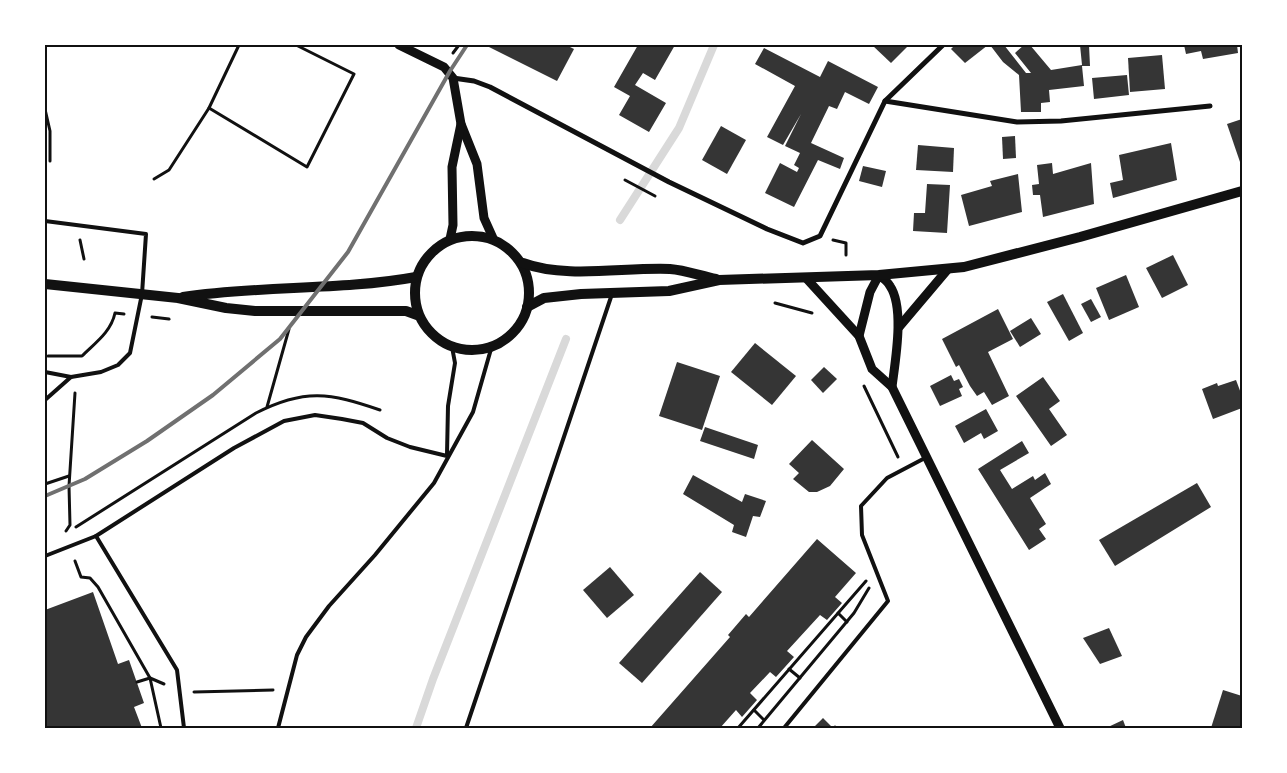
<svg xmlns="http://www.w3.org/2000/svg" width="1287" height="773" font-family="'Archivo Narrow',sans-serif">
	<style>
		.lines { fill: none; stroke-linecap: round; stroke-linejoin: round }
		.stream { stroke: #d9d9d9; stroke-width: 8 }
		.building { fill: #353535 }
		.path { stroke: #111; stroke-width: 3 }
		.service { stroke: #111; stroke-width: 4 }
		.minor { stroke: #111; stroke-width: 5 }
		.tertiary { stroke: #111; stroke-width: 9 }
		.secondary { stroke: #111; stroke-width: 10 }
		.rail { stroke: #707070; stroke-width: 4 }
		.neatline { fill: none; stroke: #111; stroke-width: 2 }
	</style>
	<rect width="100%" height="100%" fill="#fff"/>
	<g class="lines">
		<g class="stream">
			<path d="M620,220L679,128L714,45"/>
			<path d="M416,728L433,679L566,339"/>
		</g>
	</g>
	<g class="building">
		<path d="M489,45H566L574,49L557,81L489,47Z"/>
		<path d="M638,45H675L655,80L643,73L635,85L666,103L649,132L619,115L630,96L614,87Z"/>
		<path d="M872,45H909L891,63Z"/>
		<path d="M955,45H988L965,63L951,49Z"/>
		<path d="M990,45H1004L1026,73H1031L1015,53L1024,45H1030L1051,70L1082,65L1080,45H1089L1090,66H1082L1084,86L1049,90L1050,102L1041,103V112H1021L1019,75L1003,62Z"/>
		<path d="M1184,45H1237L1238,53L1203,59L1201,51L1186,54Z"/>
		<path d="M764,48L820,77L828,61L878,87L869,104L845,92L837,109L829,106L811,143L844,158L840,169L818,160L794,207L765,193L780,163L797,172L799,168L794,165L800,153L785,146L801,114L783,145L767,137L795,86L755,64Z"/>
		<path d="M1162,55L1165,89L1130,92L1128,58Z"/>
		<path d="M1127,75L1129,95L1094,99L1092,78Z"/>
		<path d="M1242,119V162H1240L1227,124Z"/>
		<path d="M721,126L746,140L727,174L702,160Z"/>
		<path d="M1015,136L1016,158L1003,159L1002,137Z"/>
		<path d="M1171,143L1177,180L1113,198L1110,183L1123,180L1119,155Z"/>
		<path d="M918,145L954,148L953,172L916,170Z"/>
		<path d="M1052,163L1053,174L1091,163L1094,204L1043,217L1040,195H1033L1032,185L1039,184L1037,165Z"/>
		<path d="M863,166L886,171L882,187L859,181Z"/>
		<path d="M1018,174L1022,212L969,226L961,195L992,186L990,181Z"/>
		<path d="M927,184L950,185L947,233L913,231L914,213H925Z"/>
		<path d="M1173,255L1188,285L1162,298L1146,268Z"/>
		<path d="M1126,275L1139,307L1109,320L1096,288Z"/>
		<path d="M1063,294L1083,333L1069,341L1047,302Z"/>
		<path d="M1091,299L1101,317L1091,322L1081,304Z"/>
		<path d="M998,309L1013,339L988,352L1009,396L992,405L984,392L977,396L970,386L959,365L956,367L942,339Z"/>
		<path d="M1031,318L1041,334L1020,347L1010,331Z"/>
		<path d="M755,343L796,376L772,405L731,372Z"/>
		<path d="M677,362L720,376L702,430L659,416Z"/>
		<path d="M824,367L837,379L823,393L811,380Z"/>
		<path d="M951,375L954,381L959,379L963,387L959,389L962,396L940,406L930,386Z"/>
		<path d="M1043,377L1060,401L1049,409L1067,435L1051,446L1016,396Z"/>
		<path d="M1236,380L1242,396V408L1213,419L1202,389L1217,383L1218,386Z"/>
		<path d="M986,409L998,431L984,439L981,433L964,443L955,426Z"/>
		<path d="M705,427L758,445L754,459L700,441Z"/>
		<path d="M812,440L844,469L830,486L817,492H809L793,479L799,473L789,464Z"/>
		<path d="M1022,441L1029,453L1000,470L1012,489L1033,476L1035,480L1045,473L1051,484L1030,498L1046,524L1039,529L1046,539L1029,550L978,469Z"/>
		<path d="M693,475L742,502L745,494L766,501L760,517L753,516L746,537L732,532L734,525L683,494Z"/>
		<path d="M1197,483L1211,507L1115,566L1099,540Z"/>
		<path d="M817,539L856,573L835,597L842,603L827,620L820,615L787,651L794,657L776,677L770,672L750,693L757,700L742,717L736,710L720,728H650L730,637L728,635L746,614L749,617Z"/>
		<path d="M610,567L634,595L607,618L583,590Z"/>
		<path d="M700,572L722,592L642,683L619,663Z"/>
		<path d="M93,592L118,664L129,660L144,703L134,707L142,728H45V610Z"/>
		<path d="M1109,628L1122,656L1100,664L1083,638Z"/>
		<path d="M1223,690L1242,696L1240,728H1211Z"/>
		<path d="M823,718L833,728L835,725L837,728H813Z"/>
		<path d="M1123,720L1126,728H1106Z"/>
	</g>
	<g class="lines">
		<g class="path">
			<path d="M239,45L209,108L307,167L354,74L296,45"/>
			<path d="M453,53L459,45"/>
			<path d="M45,109L50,131V161"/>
			<path d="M154,179L169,170L209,108"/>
			<path d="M625,180L655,196"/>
			<path d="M80,240L84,259"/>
			<path d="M833,240L846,243V255"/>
			<path d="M775,303L812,313"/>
			<path d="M152,317L169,319"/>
			<path d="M48,356H82C95,343 111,332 115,313L124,314"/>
			<path d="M864,386L898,457"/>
			<path d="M267,407L289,329"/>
			<path d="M45,484L69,476"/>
			<path d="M76,527L256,413C305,388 330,393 380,410"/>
			<path d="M66,531L70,525L69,486L75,393"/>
			<path d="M75,561L81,577L90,578L98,587L150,678L161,728"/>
			<path d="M838,613L847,622"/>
			<path d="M789,669L800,678"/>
			<path d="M137,682L150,678L164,684"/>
			<path d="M194,692L273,690"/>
			<path d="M754,710L764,720"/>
			<path d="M738,728L866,581"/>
			<path d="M758,728L854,613L869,588"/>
		</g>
		<g class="service">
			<path d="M45,221L146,234L142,294L130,353L118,365L101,372L71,377"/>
			<path d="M45,372L71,377L45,400"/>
			<path d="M447,454L448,406L455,363L452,347"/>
			<path d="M45,556L96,536"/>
			<path d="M184,728L177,670L96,536L234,448L284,421L315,415L342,419L363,423L387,438L410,447L447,456"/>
			<path d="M278,728L297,655L306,637L329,606L375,555L434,483L473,412L491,349"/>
			<path d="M466,728L612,294"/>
			<path d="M784,728L888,601L862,535L861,506L887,478L925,458"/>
		</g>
		<g class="minor">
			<path d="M453,78L474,81L490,87L669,182L767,229L803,243L820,236L885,101L943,45"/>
			<path d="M885,101L1017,122L1061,121L1210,106"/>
		</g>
		<g class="tertiary">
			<path d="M399,45L444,67L453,78L461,124L477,164L484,218L493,238"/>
			<path d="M450,239L453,225L452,167L461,124"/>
			<path d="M806,278L859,336L872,369L892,387L1060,728"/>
			<path d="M899,327L948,269"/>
			<path d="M859,336L870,292L879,275C883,278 888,282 890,286C905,308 895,362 892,387"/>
		</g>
		<g class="secondary">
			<circle cx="472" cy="293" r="57"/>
			<path d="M523,263C566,279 624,267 670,269C685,270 701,276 716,279"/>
			<path d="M45,284L178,298L226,308L255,311H406L417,315"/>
			<path d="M183,297C261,285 339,291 416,277"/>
			<path d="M527,307L544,298L581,294L669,291L719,280L879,275L964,267L1080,237L1242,191"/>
		</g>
		<path class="rail" d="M45,496L85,479L147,441L213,395L280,339L348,252L450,71L467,45"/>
	</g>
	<rect width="1287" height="773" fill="none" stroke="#ffffff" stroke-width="92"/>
	<rect x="46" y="46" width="1195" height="681" class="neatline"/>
</svg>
